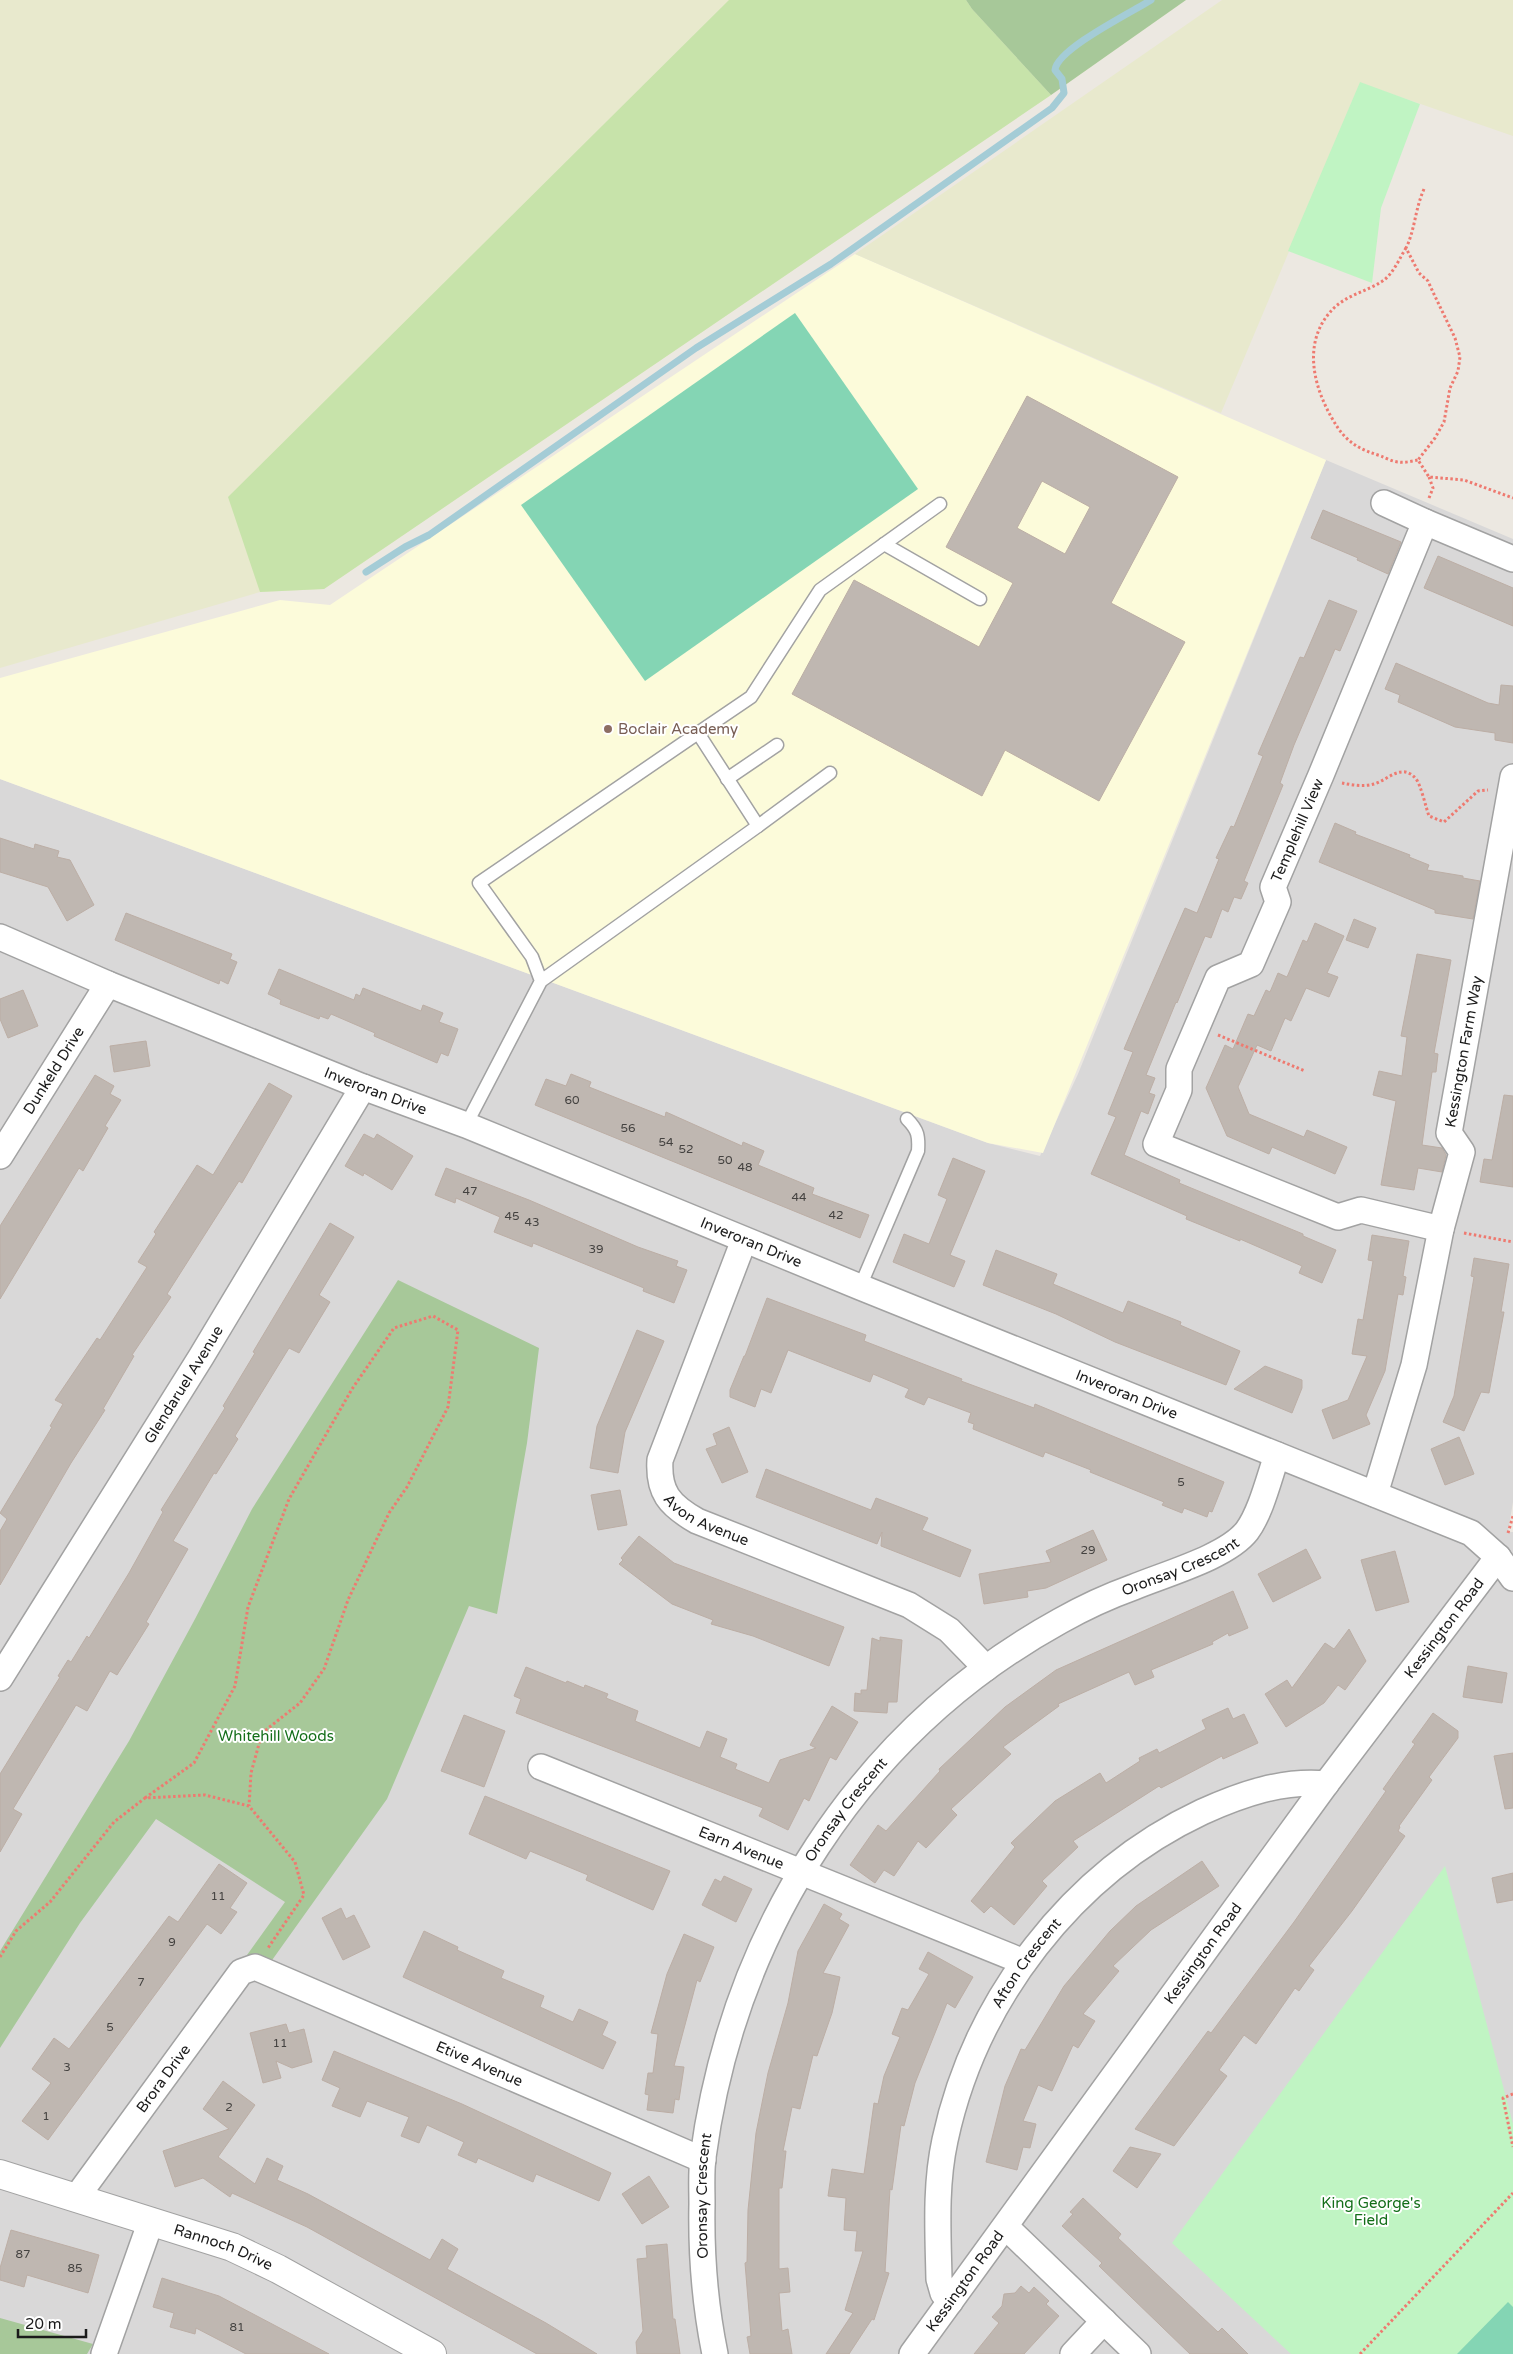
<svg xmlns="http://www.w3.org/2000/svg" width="1513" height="2354" font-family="'Varela Round',sans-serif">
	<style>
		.residential { fill: #d9d8d8 }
		.education { fill: #fcfbda }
		.farmland { fill: #e8e9cd }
		.grass { fill: #c7e3aa }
		.forest { fill: #a7c899 }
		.park { fill: #c0f4c3 }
		.pitch { fill: #84d5b4 }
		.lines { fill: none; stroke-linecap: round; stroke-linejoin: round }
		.stream { stroke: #a4ccd6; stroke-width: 7 }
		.building { fill: #bfb7b1; stroke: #bcaea5; fill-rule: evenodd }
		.service-casing { stroke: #a2a2a2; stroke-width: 15 }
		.minor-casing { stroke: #a2a2a2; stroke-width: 28 }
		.tertiary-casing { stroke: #a2a2a2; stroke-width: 30 }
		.path { stroke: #ee7a70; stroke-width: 3; stroke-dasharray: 2.5 2.5; stroke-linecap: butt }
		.service { stroke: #fff; stroke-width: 12 }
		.minor { stroke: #fff; stroke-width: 25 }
		.tertiary { stroke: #fff; stroke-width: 28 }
		.education-dot { fill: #8d6e63; stroke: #fff; stroke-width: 2 }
		.labels { text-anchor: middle; stroke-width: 4; stroke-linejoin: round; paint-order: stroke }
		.number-label { font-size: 12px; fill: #444240 }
		.education-label { font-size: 15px; fill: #785e54; stroke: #fff; text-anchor: start }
		.street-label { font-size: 15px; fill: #1b1b1b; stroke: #fff }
		.park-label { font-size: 15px; fill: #136e19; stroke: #fff }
	</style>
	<rect width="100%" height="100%" fill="#ece8e1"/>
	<path class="residential" d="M1326,460L1513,539V1502L1508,1532H1513V2354H0V779L988,1143L1040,1156L1078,1074Z"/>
	<path class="education" d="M855,254L1326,460L1043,1153L988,1143L0,779V678L280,600L330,605Z"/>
	<g class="farmland">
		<path d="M0,0H1186L1051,95L324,589L260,592L0,668Z"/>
		<path d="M1222,0H1513V136L1360,83L1221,413L855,254Z"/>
	</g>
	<path class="grass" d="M729,0H966L972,9L1051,95L324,589L260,592L228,497Z"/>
	<g class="forest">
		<path d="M966,0H1186L1051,95L972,9Z"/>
		<path d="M398,1280L539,1348L527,1443L497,1614L469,1606L387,1799L270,1963L247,1955L285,1902L156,1819L80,1923L0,2048V1951L129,1741L195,1619L252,1509Z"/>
		<path d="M0,2318L93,2344L87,2354H0Z"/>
	</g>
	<g class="park">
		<path d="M1360,82L1420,104L1381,208L1372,283L1288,251Z"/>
		<path d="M1445,1866L1513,2124V2354H1291L1172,2243Z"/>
	</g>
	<g class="pitch">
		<path d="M795,313L918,489L645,681L521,505Z"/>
		<path d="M1508,2302L1513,2307V2354H1457Z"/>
	</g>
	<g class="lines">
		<path class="stream" d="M366,572L405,547L429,535L696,348L831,264L1052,108L1064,93L1062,79L1055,70C1057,49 1132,12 1151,0"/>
	</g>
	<g class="building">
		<path d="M1027,396L1178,477L1111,603L1185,642L1099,801L1005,750L982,796L792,694L854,580L979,647L1013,583L946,547ZM1042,481L1090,507L1065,554L1017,528Z"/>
		<path d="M1323,510L1401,542L1388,574L1357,560L1358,558L1311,538Z"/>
		<path d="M1438,556L1513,588V626L1424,588Z"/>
		<path d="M1329,600L1357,611L1340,651L1335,649L1294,745L1280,783L1283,785L1244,881L1248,883L1241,899L1234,897L1228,912L1222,909L1211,938L1205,936L1177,1003L1176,1002L1146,1075L1155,1078L1149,1093L1155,1095L1148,1114L1141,1111L1124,1155L1180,1180L1179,1183L1303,1234V1236L1336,1250L1322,1283L1299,1273L1302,1266L1240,1239V1241L1186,1219L1187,1216L1091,1174L1116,1117L1108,1114L1133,1052L1124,1049L1141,1009L1185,908L1197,913L1219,859L1216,858L1231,826L1234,827L1263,756L1258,754L1300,657L1304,658Z"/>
		<path d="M1396,663L1488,703L1499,705L1501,685L1513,686V743L1495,740V733L1455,727L1398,702L1400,695L1385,689Z"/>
		<path d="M1335,823L1356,832L1355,834L1410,855L1409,857L1429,865L1427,870L1463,876V878L1480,881L1473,919L1435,913V910L1319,862Z"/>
		<path d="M0,838L34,849L35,844L59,851L57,857L70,860L94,905L67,921L48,887L0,872Z"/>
		<path d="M126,913L232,954L230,959L237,962L228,984L220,980L219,984L115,940Z"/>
		<path d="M1354,919L1376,928L1368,948L1346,940Z"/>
		<path d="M1315,923L1344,936L1327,973L1338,977L1329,997L1306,988L1291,1021L1285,1018L1271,1051L1257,1045L1238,1087L1249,1114L1304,1137L1307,1130L1347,1147L1335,1174L1272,1147L1269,1154L1227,1136L1206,1088L1225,1045L1233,1049L1248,1014L1254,1016L1266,990L1270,992L1278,973L1287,977L1303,940L1307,942Z"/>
		<path d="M1417,954L1451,960L1434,1053L1438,1054L1436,1072H1432L1422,1145L1442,1148L1446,1155L1442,1172L1418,1168L1414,1190L1381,1185L1396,1101L1373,1095L1379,1071L1402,1076L1407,1037L1401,1036Z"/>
		<path d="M279,969L354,1000L356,994L360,996L363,988L421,1011L423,1005L443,1013L439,1022L458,1029L448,1056L441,1053L437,1063L374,1036L375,1033L331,1014L328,1019L320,1016L319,1019L280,1004L281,1000L268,994Z"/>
		<path d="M23,990L38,1026L8,1038L0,1019V999Z"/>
		<path d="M146,1041L150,1066L114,1072L110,1046Z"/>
		<path d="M571,1074L591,1082L589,1087L665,1117L666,1112L742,1146L743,1142L764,1151L758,1165L814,1188L812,1194L869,1215L860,1238L535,1105L546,1079L566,1086Z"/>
		<path d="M95,1075L114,1086L110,1094L121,1100L105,1126L108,1128L83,1171L79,1168L0,1299V1226Z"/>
		<path d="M269,1083L292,1096L242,1183L239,1181L167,1294L171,1297L132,1355L134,1356L103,1409L105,1410L71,1463L0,1585V1531L7,1519L0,1513L52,1427L50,1426L63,1404L55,1400L97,1338L100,1340L147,1267L138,1262L156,1234L154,1232L197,1165L213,1175Z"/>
		<path d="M1504,1095L1513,1096V1187L1480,1182L1484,1159L1492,1160Z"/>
		<path d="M364,1134L374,1139L377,1134L413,1156L392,1190L364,1173L363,1176L345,1166Z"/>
		<path d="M953,1158L985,1171L950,1255L965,1261L954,1287L893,1262L904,1234L929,1244L947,1199L938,1195Z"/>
		<path d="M446,1168L529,1200L638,1247L678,1261L676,1266L687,1270L674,1303L643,1291L644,1288L533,1243L532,1247L494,1232L500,1217L456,1198L455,1203L435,1195Z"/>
		<path d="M330,1223L354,1237L319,1295L330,1302L299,1353L289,1348L235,1436L238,1439L216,1474L214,1473L173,1541L188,1549L146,1622L149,1624L117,1675L110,1671L87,1711L76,1705L13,1809L22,1814L0,1852V1774L60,1677L58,1676L68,1660L71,1662L87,1636L89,1638L129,1573L163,1512L161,1510L225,1408L223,1406L255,1353L253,1352Z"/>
		<path d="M1372,1235L1409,1241L1403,1276L1406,1277L1403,1295L1398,1294L1385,1371L1366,1415L1370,1424L1333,1439L1322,1410L1348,1400L1367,1356L1352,1354L1358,1319L1363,1320L1373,1261L1368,1260Z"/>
		<path d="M996,1250L1057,1274L1053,1284L1123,1313L1128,1301L1181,1322L1180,1325L1240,1351L1226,1385L1115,1342L1056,1314L983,1285Z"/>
		<path d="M1474,1258L1509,1264L1501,1312H1504L1489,1393L1481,1392L1464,1431L1443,1422L1454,1396L1474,1277L1471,1276Z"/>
		<path d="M767,1298L866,1335L864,1341L962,1379L961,1381L1034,1408L1035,1404L1224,1482L1212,1512L1209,1511L1207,1517L1184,1508L1182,1513L1162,1505L1164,1502L1090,1472L1091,1470L1045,1452L1043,1457L973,1429L974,1424L968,1422L971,1413L928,1397L924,1405L905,1397L909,1389L873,1374L870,1382L788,1350L771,1393L761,1389L755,1407L730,1397V1390L744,1356H745Z"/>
		<path d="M637,1330L664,1341L625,1432L618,1473L590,1468L597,1426Z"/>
		<path d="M1265,1366L1302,1380V1388L1292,1413L1234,1389Z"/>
		<path d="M729,1427L748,1472L722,1483L706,1449L717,1445L713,1434Z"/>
		<path d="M1459,1437L1474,1474L1445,1485L1431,1449Z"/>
		<path d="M766,1469L871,1510L876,1498L928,1518L922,1530L971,1550L960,1577L881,1546L882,1532L877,1544L756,1497Z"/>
		<path d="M620,1490L627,1525L598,1530L591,1495Z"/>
		<path d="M1093,1530L1107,1560L1046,1588L1027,1591L1028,1597L984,1604L979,1574L1051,1562L1046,1551Z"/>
		<path d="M639,1536L674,1563L844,1627L829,1666L753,1636L711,1624L713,1620L672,1604L619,1564L623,1560L621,1558Z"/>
		<path d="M1306,1549L1321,1578L1273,1602L1258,1574Z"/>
		<path d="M1395,1551L1409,1602L1376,1611L1361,1560Z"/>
		<path d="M1233,1591L1248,1628L1229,1636L1228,1633L1212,1642L1213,1644L1151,1670L1154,1677L1135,1685L1129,1672L1058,1704L1059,1706L1003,1747L1011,1754L951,1809L957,1815L926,1848L918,1841L894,1876L884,1870L875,1883L850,1865L878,1825L886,1831L940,1771L939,1769L1005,1707L1056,1670Z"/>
		<path d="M1349,1629L1366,1661L1345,1690L1338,1685L1324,1703L1286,1727L1265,1694L1287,1680L1292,1688L1325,1643L1334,1649Z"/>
		<path d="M880,1637L902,1640L897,1702H888L887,1713L854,1711L855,1693L861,1694V1690H867L872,1638L880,1641Z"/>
		<path d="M1468,1666L1507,1673L1502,1703L1463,1697Z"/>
		<path d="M526,1667L566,1683L567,1681L584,1688L585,1685L608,1694L606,1698L638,1711L635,1721L700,1748L707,1731L727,1739L720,1757L737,1764L735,1769L769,1783L780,1760L816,1748L810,1745L832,1706L858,1722L836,1760L830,1757L809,1801L804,1798L788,1830L759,1816L763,1808L516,1713L521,1699L514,1696Z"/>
		<path d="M1228,1708L1233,1719L1244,1714L1258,1743L1223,1759L1222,1756L1161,1788L1159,1786L1073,1841L1078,1847L1042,1881L1047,1886L1014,1925L991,1906L984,1913L971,1901L1015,1847L1011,1843L1055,1801L1100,1773L1106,1783L1140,1761L1139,1758L1157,1749L1159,1753L1206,1729L1202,1720Z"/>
		<path d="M1433,1713L1458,1731V1738L1429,1777L1432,1780L1399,1826L1400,1827L1398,1831L1405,1836L1352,1911L1309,1966L1314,1970L1299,1991L1295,1988L1256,2044L1244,2035L1219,2070L1227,2076L1174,2146L1135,2129L1208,2031L1211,2033L1294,1922L1386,1791L1383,1789L1415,1744L1412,1742Z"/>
		<path d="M464,1715L505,1731L484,1787L441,1771Z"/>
		<path d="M1513,1753V1808L1505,1809L1494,1756Z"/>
		<path d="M485,1796L670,1871L653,1910L586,1880L588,1875L530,1851L526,1859L469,1834Z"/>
		<path d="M1202,1861L1219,1886L1151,1930L1113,1966L1119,1971L1083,2014L1095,2021L1078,2048L1073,2045L1052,2091L1038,2085L1023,2121L1036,2124L1030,2148L1023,2147L1017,2170L986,2162L1005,2086L1021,2049L1025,2050L1064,1986L1110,1931L1136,1906Z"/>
		<path d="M219,1864L247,1883L230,1908L237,1912L221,1934L207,1924L48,2140L22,2121L51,2083L32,2069L54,2038L69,2049L169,1916L178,1922Z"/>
		<path d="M1513,1873V1900L1497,1903L1492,1878Z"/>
		<path d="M724,1876L752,1889L736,1922L702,1905L715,1879L721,1882Z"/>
		<path d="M824,1904L842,1914L839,1919L849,1925L823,1973L840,1977L832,2013L817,2056L813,2055L800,2109L792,2107L783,2151H786L782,2188H779V2269L788,2268L790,2292L779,2293L782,2331L788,2329L792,2354H750L747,2337L751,2336L745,2263L747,2262L748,2210L756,2133L768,2073L788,2003L798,1951Z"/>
		<path d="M341,1908L346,1919L354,1915L370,1947L343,1960L322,1918Z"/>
		<path d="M424,1931L458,1947L457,1950L504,1971L501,1978L544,1996L540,2007L573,2022L579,2009L608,2022L602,2035L616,2042L603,2069L403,1977Z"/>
		<path d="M684,1934L714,1947L700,1982L697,1980L674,2066L684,2067L679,2100L675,2099L673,2113L647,2110L649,2095L645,2094L648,2073H653L658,2034L651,2033L667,1974Z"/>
		<path d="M928,1952L973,1977L955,2008L947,2003L915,2083L904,2126L901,2125L892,2190L890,2189L885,2272L889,2273L874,2320L872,2319L849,2354H826L853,2313L845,2310L863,2251H855L857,2231L844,2230L846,2198L828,2196L832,2169L864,2174L874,2103L878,2104L884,2076L900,2037L892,2034L902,2008L908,2010L929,1974L919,1969Z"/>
		<path d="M286,2024L289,2033L304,2029L312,2062L292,2068L276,2061L281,2078L263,2083L250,2033Z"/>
		<path d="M334,2051L462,2104L611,2173L599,2201L536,2174L533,2182L478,2158L476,2163L458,2155L464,2142L427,2125L419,2143L401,2136L409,2117L367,2101L360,2117L332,2106L340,2088L322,2080Z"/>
		<path d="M223,2081L255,2105L218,2157L255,2184L267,2158L283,2166L277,2180L308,2194L430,2260L442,2239L458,2249L447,2269L546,2323L597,2354H537L307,2227L232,2193L230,2197L203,2178L175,2187L163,2151L229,2129L203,2109Z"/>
		<path d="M1130,2147L1161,2154L1137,2188L1113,2171Z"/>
		<path d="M649,2176L669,2207L642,2224L622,2194Z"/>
		<path d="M1083,2198L1121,2234L1118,2238L1218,2332L1222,2328L1248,2354H1190L1099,2266L1102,2263L1062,2226L1073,2214L1070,2212Z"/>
		<path d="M11,2230L99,2255L88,2293L27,2275L24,2287L0,2280V2268Z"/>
		<path d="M667,2244L673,2319H675L680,2354H637L636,2342L643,2331L637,2259L647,2258L646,2246Z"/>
		<path d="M162,2278L219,2296L329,2354H246L196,2328L195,2334L170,2327L174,2313L153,2307Z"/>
		<path d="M1021,2286L1029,2293L1034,2287L1049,2301L1046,2304L1059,2316L1024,2354H974L999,2323L992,2317L1002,2306L1004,2294L1015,2293Z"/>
	</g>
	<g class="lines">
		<defs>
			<g id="service">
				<path d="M884,544L980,599"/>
				<path d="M698,733L751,697L820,590L940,504"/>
				<path d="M727,779L777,745"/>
				<path d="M758,826L830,773"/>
				<path d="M466,1125L541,981L758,826L698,733L479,883L532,957L541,981"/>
				<path d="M860,1287L918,1151C919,1136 918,1130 907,1119"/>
			</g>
			<g id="minor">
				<path d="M1384,503L1425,522"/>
				<path id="s1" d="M0,937L108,984L363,1087L466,1125L860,1287L1471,1533L1498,1557L1513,1578"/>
				<path id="s2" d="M0,1156L108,984"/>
				<path id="s3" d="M1441,1229L1361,1210L1338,1217L1156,1144L1179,1090V1069L1218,978L1251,964L1278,902L1273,887L1321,775L1425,522L1513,559"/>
				<path id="s4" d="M744,1240L660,1460C658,1492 669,1505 697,1521L909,1605L949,1630L986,1668"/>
				<path id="s5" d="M1375,1494L1414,1365L1441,1229L1462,1152L1449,1133L1513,777"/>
				<path id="s6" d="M0,1678L201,1357L363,1087"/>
				<path id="s7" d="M541,1767L1024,1962"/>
				<path id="s8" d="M76,2198L241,1972L255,1967L703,2160"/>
				<path d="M1006,2227L1138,2354"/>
				<path id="s9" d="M950,2302L943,2293L939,2279C938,2232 935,2186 945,2140C975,2000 1072,1873 1202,1812C1242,1794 1282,1780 1326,1784"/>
				<path d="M104,2354L151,2221"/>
				<path id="s10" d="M715,2354C705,2305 701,2254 702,2204C702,2188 701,2172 703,2157C733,1932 859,1732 1060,1621C1083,1608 1109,1596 1134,1587C1165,1574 1227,1557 1247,1531C1261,1512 1269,1478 1277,1455"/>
				<path id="s11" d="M912,2354L1326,1784L1498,1557"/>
				<path d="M1073,2354L1104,2321"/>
			</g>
			<g id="tertiary">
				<path id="s12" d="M0,2174L232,2247L278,2269L432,2354"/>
			</g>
		</defs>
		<use href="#service" class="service-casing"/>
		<use href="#minor" class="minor-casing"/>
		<use href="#tertiary" class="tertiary-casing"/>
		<g class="path">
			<path d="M1424,189C1415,209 1415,230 1406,248L1419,273L1428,281L1432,290L1455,338L1460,357L1458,371L1450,388L1444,422L1435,438L1418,460L1429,477L1464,480L1513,498"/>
			<path d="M1406,248C1399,259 1393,275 1381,282C1367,291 1348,295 1335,307C1299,341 1314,392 1338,428C1350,445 1362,450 1381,456C1386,458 1393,462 1399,462C1405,463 1412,461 1418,460"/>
			<path d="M1429,477L1433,488L1429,498"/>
			<path d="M1342,783C1352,785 1364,787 1374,784C1388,780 1402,762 1416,779C1421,785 1426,808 1429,816L1444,822L1478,791L1488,790"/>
			<path d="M1218,1035L1305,1071"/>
			<path d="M1464,1233L1513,1242"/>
			<path d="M1508,1533L1513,1516"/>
			<path d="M145,1798L194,1763L235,1686L248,1607L289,1499L352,1389L394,1328L433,1316L458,1330L448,1407L407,1487L389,1513L348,1600L324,1669L300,1703L262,1733L251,1773L249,1806"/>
			<path d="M0,1957L16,1931L50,1902L114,1822L145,1798L205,1795L249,1806L295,1862L304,1895L268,1948"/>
			<path d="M1513,2094L1503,2098L1513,2147"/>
			<path d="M1360,2354L1513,2193"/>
		</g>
		<use href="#service" class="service"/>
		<use href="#minor" class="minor"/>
		<use href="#tertiary" class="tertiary"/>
	</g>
	<circle class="education-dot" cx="608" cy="729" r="5"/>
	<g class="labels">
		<g class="number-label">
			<text x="572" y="1104">60</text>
			<text x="628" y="1132">56</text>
			<text x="666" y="1146">54</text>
			<text x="686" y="1153">52</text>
			<text x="725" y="1164">50</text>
			<text x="745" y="1171">48</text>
			<text x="470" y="1195">47</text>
			<text x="799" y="1201">44</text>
			<text x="836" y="1219">42</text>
			<text x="512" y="1220">45</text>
			<text x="532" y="1226">43</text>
			<text x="596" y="1253">39</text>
			<text x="1181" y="1486">5</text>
			<text x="1088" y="1554">29</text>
			<text x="218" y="1900">11</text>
			<text x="172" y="1946">9</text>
			<text x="141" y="1986">7</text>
			<text x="110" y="2031">5</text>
			<text x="280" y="2047">11</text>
			<text x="67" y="2071">3</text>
			<text x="229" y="2111">2</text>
			<text x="46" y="2120">1</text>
			<text x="23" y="2258">87</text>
			<text x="75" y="2272">85</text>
			<text x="237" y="2331">81</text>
		</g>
		<g class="education-label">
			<text x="618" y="734">Boclair Academy</text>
		</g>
		<g class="street-label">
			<text dy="5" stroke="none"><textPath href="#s3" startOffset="662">Templehill View</textPath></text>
			<text dy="5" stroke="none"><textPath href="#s5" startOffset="459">Kessington Farm Way</textPath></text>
			<text dy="5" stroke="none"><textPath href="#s2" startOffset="101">Dunkeld Drive</textPath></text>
			<text dy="5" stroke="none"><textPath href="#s1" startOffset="406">Inveroran Drive</textPath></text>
			<text dy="5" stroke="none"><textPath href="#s1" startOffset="811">Inveroran Drive</textPath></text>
			<text dy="5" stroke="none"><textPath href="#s6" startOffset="346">Glendaruel Avenue</textPath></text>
			<text dy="5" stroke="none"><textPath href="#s1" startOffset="1216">Inveroran Drive</textPath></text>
			<text dy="5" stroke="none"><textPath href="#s4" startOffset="320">Avon Avenue</textPath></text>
			<text dy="5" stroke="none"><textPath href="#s10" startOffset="998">Oronsay Crescent</textPath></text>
			<text dy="5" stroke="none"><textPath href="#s11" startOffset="900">Kessington Road</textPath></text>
			<text dy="5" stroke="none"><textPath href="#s10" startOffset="578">Oronsay Crescent</textPath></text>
			<text dy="5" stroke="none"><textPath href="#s7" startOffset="216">Earn Avenue</textPath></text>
			<text dy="5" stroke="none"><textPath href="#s11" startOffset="495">Kessington Road</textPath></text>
			<text dy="5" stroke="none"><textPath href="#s9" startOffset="362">Afton Crescent</textPath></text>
			<text dy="5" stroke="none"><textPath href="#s8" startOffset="539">Etive Avenue</textPath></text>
			<text dy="5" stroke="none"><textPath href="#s8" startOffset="148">Brora Drive</textPath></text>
			<text dy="5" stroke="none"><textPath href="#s10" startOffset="159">Oronsay Crescent</textPath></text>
			<text dy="5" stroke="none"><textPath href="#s12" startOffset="235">Rannoch Drive</textPath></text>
			<text dy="5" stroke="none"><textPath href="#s11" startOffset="90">Kessington Road</textPath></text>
		</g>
		<g class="park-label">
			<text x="276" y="1741">Whitehill Woods</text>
			<text x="1371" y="2208">King George's<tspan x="1371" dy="17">Field</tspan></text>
		</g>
	</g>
	<path d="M18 2329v8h68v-8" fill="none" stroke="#1b1b1b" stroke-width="2.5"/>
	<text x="25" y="2329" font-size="15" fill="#1b1b1b" stroke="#ffffff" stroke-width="4" paint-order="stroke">20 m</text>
</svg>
